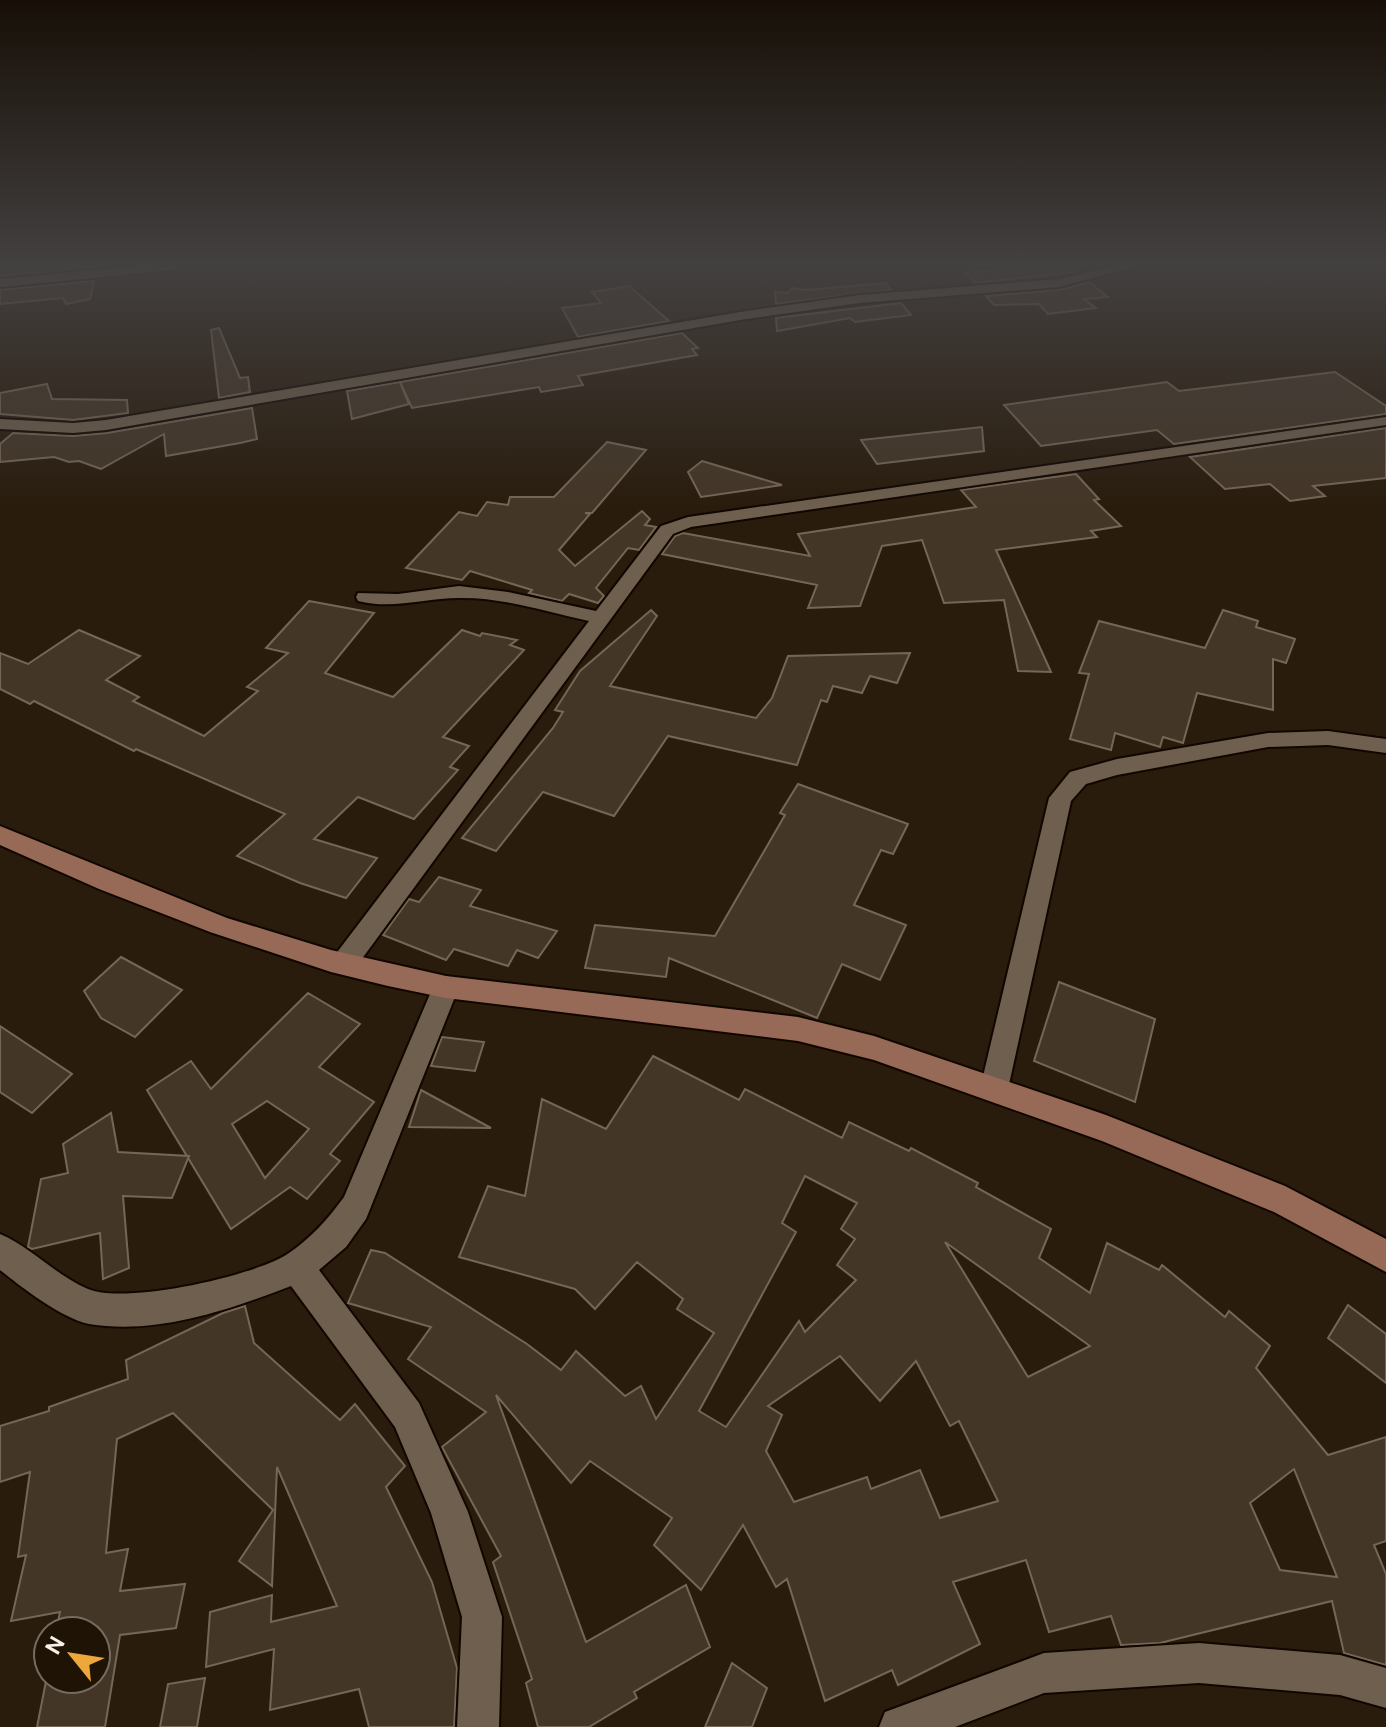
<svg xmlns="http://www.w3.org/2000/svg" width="1386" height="1727" font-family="'DM Sans',sans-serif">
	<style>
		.building { fill: #443627; stroke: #766655; stroke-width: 2; fill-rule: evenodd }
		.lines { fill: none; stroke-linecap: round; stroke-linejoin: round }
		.street-casing { stroke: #110600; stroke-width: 4 }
		.secondary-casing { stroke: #110600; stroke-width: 4 }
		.street { fill: #6e5f4e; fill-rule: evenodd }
		.secondary { fill: #966a56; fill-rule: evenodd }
	</style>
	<rect width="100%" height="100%" fill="#291c0d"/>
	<g class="building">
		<path d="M36,266H98L0,276V271Z"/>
		<path d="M1041,266H1068L1076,272L975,283L966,273Z"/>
		<path d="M94,281L90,299L66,304L63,298L0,304V290Z"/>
		<path d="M1089,282L1108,297L1084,299L1096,308L1048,314L1039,304L994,305L986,296L1059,290Z"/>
		<path d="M886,283L891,290L776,304L775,292L788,293L792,288L806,290Z"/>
		<path d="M629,286L669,321L578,337L562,308L601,303L592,292Z"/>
		<path d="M901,303L911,315L855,322L850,318L777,331L776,318Z"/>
		<path d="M219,328L240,378L248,377L250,392L219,398L211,330Z"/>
		<path d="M682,333L698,348L692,349L697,355L578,376L583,385L541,392L539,387L412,408L400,382Z"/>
		<path d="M1335,372L1386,406V414L1174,444L1157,430L1041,446L1004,405L1167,382L1179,391Z"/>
		<path d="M400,382L409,404L352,419L347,391Z"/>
		<path d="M47,384L52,399L127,400L128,413L73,420L0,414V393Z"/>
		<path d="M252,408L257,439L240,443L166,456L164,434L101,469L79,461L69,462L54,457L0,462V444L13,433L73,436L107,433Z"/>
		<path d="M982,427L984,451L877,464L861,440Z"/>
		<path d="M1386,428V478L1313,486L1325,496L1290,501L1270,484L1225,489L1190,457Z"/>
		<path d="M607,442L646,450L592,513H585L590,514L559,550L575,566L642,511L650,519L645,525L656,527L639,550L628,548L596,588L604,596L598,603L569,594L562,601L529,593L532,590L470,571L462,580L406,568L459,512L477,516L487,502L508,505L510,497H554Z"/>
		<path d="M702,461L782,485L701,497L688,472Z"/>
		<path d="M1076,474L1099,499L1094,500L1121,526L1091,531L1097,537L996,550L1051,672L1018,671L1004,600L944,603L922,540L882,546L860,606L808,608L817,585L662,554L675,536L683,533L810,556L798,534L976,507L961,490Z"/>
		<path d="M309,601L374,613L325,673L393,697L462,630L480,636L482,633L517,640L510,645L524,650L443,737L469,746L450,767L458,770L414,819L358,797L314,839L377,858L346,898L300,883L237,856L285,814L136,749L134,751L34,701L30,704L0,689V653L28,664L79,630L140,656L106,680L139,697L133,701L204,736L258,691L247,687L288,653L266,648Z"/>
		<path d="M651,610L657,616L610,686L756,718L772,698L788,656L910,653L897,683L870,676L862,693L833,686L827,702L821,700L797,765L668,736L614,816L543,792L496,851L462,838L553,728L563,712L555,710L580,671Z"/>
		<path d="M1223,610L1258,621L1256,627L1295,639L1286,663L1273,659V710L1197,693L1183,743L1163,737L1160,747L1115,733L1111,750L1070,739L1089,674L1079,673L1099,621L1205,648Z"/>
		<path d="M798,784L908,824L893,854L881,850L854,905L906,925L880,980L842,964L817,1018L669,958L666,977L585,968L595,925L715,936L785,815L780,813Z"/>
		<path d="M439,877L481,890L470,906L557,931L538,958L517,950L508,966L454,949L446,960L383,935L409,899L419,902Z"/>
		<path d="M121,957L182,990L135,1037L101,1018L84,991Z"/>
		<path d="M1059,982L1155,1019L1135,1102L1034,1061Z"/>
		<path d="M308,993L360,1024L319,1067L374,1102L330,1154L340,1161L307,1199L290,1187L231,1229L147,1090L191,1061L211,1089ZM267,1101L309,1129L265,1178L232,1124Z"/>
		<path d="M0,1026L72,1074L32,1113L0,1092Z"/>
		<path d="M442,1037L484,1042L475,1071L431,1066Z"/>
		<path d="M653,1056L739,1100L745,1089L842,1138L849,1122L909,1151L911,1148L978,1183L976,1187L1051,1229L1039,1258L1090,1293L1107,1243L1159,1270L1162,1265L1225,1317L1229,1311L1270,1346L1256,1368L1328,1455L1386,1437V1541L1374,1545L1386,1574V1665L1344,1653L1332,1601L1160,1643L1121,1645L1111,1616L1049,1632L1026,1560L953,1582L980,1644L898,1685L892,1670L825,1701L787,1579L776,1587L743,1525L701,1590L654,1545L672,1518L590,1461L571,1483L496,1395L586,1642L686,1585L710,1647L634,1692L637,1698L589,1727H538L526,1683L532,1679L493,1562L501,1556L442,1447L486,1412L408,1359L431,1327L348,1303L371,1250L385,1253L527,1344L561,1370L576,1351L625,1396L641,1386L656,1419L714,1333L677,1309L683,1299L637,1262L595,1309L575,1289L459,1257L488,1186L525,1196L542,1099L606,1129ZM805,1176L857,1203L841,1229L855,1239L837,1265L856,1280L805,1332L799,1321L726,1427L699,1411L796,1232L782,1223ZM945,1242L1090,1346L1028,1377ZM840,1356L880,1401L916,1361L950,1426L959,1421L998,1501L940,1518L920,1470L871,1489L867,1477L794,1502L766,1451L782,1415L768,1406ZM1294,1469L1337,1577L1280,1570L1250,1503Z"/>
		<path d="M421,1090L491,1128L409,1127Z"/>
		<path d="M111,1113L118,1152L189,1156L172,1198L123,1196L129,1268L103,1279L100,1233L32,1249L28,1247L41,1179L68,1173L63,1144Z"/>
		<path d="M1348,1305L1386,1334V1383L1328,1338Z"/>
		<path d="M245,1306L254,1343L340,1420L355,1404L405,1466L386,1487L432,1582L457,1668L454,1727H369L359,1689L270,1710L274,1649L206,1667L210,1612L272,1595L271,1622L337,1606L277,1467L272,1586L239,1561L273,1510L173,1413L117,1439L106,1553L128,1549L120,1591L185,1584L176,1628L120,1635L105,1727H37L48,1671V1679H96V1631H56L60,1612L11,1621L26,1555L18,1557L30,1472L0,1482V1426L49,1411V1407L128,1379L126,1360L223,1313Z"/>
		<path d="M732,1663L767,1688L752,1727H705Z"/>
		<path d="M205,1678L197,1727H160L168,1684Z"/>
	</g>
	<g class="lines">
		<defs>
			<g id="street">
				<path d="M137,266H179L173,270L0,287V279Z"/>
				<path d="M1115,266H1136L1059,287L860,303L746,319L106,430L73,433L0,429V419L73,423L106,420L746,311L860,295L1059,279Z"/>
				<path d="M1386,417V425L691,527L673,534L353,971L344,974L335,971L331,963L335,955L589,621C547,612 502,597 459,598C424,598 393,610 358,601L356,597L358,593L398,594L459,586L508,592L596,611L661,526L688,517Z"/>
				<path d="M1328,731L1386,739V753L1328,745L1268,747L1117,775L1086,784L1071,801L1008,1089L1004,1098L994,1102L984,1098L980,1089L1049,798L1070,772L1117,759L1268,733Z"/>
				<path d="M446,976L455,979L459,987L366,1219L346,1247L319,1270L419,1403L468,1512L502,1617L499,1727H457L462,1617L431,1513L395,1427L291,1286C228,1310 157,1335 89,1324C63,1319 21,1287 0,1270V1234C31,1247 55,1275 88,1289C124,1305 256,1276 289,1253C311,1238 328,1219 344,1197L433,987L437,979Z"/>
				<path d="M1199,1643L1340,1655L1386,1668V1708L1340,1695L1199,1683L1044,1693L955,1727H879L885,1712L1044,1653Z"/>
			</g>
			<path id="secondary" d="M0,826L227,918L331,950L446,976L798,1017L874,1036L1106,1115L1285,1186L1386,1239V1272L1274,1212L1102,1141L874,1060L798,1041L446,998L388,986L331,972L210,932L99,889L0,845Z"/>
		</defs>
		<use href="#street" class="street-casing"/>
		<use href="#secondary" class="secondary-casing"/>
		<use href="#street" class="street"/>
		<use href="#secondary" class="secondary"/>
	</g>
	<linearGradient id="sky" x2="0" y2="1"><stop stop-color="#170f07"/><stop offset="0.52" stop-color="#434040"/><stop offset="1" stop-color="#434040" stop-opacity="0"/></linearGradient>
	<rect width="1386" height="508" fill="url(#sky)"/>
	<g transform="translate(72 1655) rotate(300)"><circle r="38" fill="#1f1305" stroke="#766b5f" stroke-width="2"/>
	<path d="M0-6L14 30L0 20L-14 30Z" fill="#eda83b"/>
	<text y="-12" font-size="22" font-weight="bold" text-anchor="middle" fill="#f9f0e6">N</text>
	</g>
</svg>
